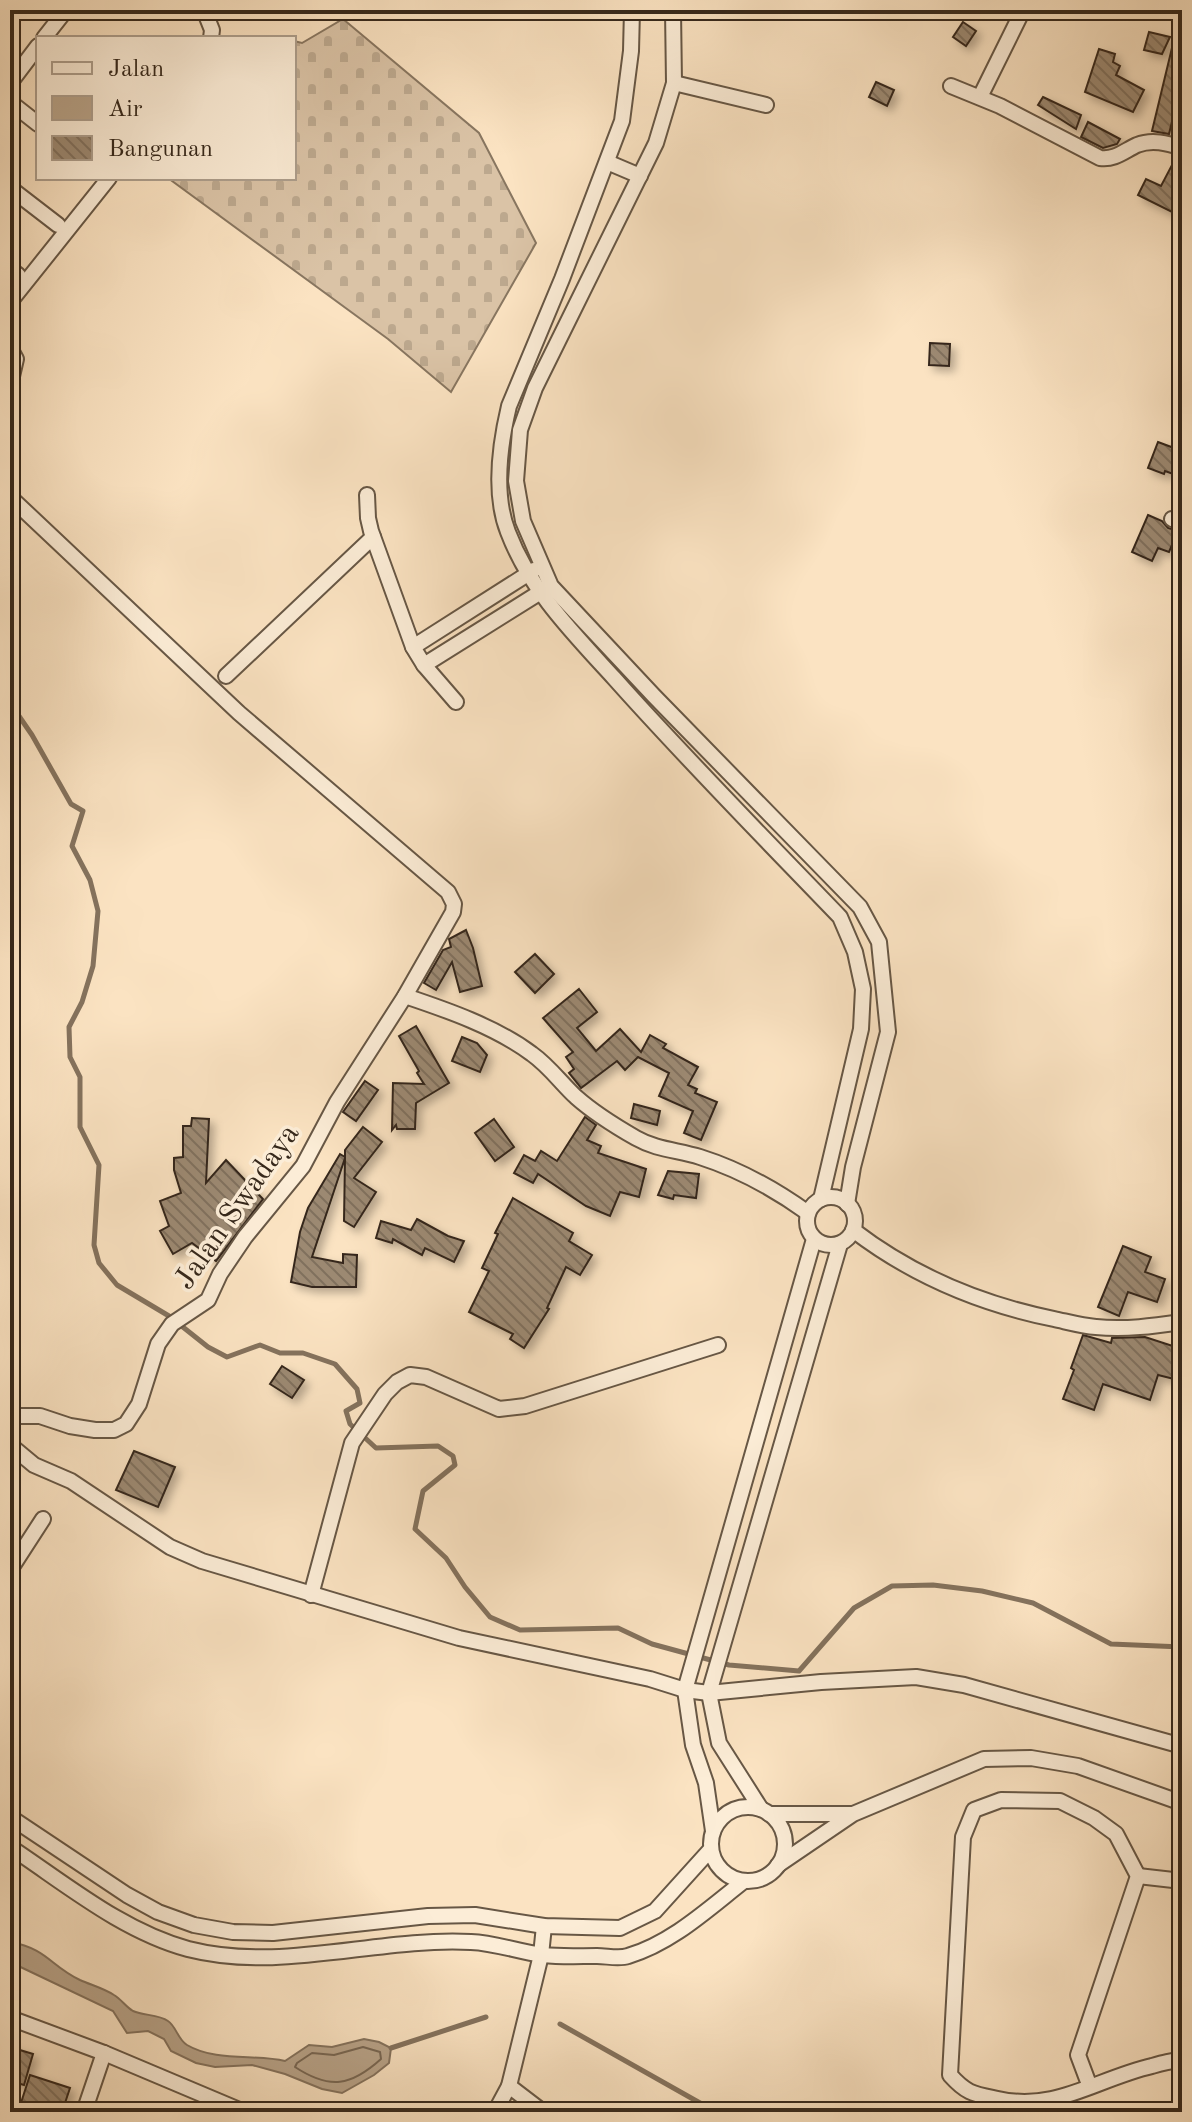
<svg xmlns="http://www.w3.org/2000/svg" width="1192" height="2122" font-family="'Old Standard TT',serif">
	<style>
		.cemetery { fill: url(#cemetery-stones); stroke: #887660; stroke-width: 2 }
		.water { fill: #b8a389; stroke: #84725d; stroke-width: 2 }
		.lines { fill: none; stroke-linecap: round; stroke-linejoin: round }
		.shore { stroke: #776652; stroke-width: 2 }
		.stream { stroke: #84725d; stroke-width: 5 }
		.building { fill: url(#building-back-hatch); stroke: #36281b; stroke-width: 2; filter: url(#shadow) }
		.street-casing { stroke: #675745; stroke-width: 18 }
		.street { stroke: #fcedd7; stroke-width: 14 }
		.labels { text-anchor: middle; stroke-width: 7; stroke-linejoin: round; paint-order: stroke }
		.street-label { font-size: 30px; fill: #36281b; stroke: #fcedd7 }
	</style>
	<defs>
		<pattern id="cemetery-stones" width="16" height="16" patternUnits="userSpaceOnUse" patternTransform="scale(2)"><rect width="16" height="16" fill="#dac3a6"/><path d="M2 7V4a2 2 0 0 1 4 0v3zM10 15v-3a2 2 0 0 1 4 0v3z" fill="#bca88e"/></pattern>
		<pattern id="building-back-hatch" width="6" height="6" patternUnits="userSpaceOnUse" patternTransform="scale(2)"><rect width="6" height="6" fill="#9c8972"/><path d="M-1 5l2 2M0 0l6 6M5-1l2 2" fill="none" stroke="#80705d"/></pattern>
		<filter id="shadow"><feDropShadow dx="5" dy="5" stdDeviation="4" flood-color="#0004"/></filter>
	</defs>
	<rect width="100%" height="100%" fill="#fbe3c2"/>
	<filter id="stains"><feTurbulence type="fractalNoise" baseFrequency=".0025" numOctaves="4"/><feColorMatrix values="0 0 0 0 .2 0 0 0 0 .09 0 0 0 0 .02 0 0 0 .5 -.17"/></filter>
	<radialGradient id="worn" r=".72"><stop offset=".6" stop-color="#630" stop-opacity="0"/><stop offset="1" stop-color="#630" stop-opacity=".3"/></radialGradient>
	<path class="cemetery" d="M343,19L479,133L536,243L451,392L388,339L168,178H294V41L302,43Z"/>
	<path class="water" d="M10,1942C48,1949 49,1965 80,1980C91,1985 103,1988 114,1995C121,1999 126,2007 133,2011C144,2016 158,2014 168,2021C176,2026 178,2040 187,2045C216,2062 254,2054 285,2061L309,2045L332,2047L364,2039L379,2042L391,2048L389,2063L374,2075L342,2093L322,2089L285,2074L252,2065L215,2067L196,2063L171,2051L164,2039L148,2031L127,2033L113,2011L10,1962Z"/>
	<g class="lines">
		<path class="shore" d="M363,2047L380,2052L381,2059C351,2086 330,2090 295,2067L297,2063L312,2053L334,2055Z"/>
		<g class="stream">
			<path d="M10,703L32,735L71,804L83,811L72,846L90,880L98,911L93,966L82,1002L69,1027L70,1057L80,1077V1127L99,1165L94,1245L99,1263L117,1285L169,1316L208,1347L227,1357L260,1345L280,1353H303L335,1364L357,1389L360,1403L346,1411L350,1424L376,1448L438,1446L453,1456L455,1465L423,1491L415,1529L446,1558L465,1587L490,1617L520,1630L618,1628L652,1644L729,1665L799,1671L854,1608L892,1586L933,1585L982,1591L1033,1603L1111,1644L1182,1647"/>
			<path d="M560,2024L716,2112"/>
			<path d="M391,2048L486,2017"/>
		</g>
	</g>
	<g class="building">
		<path d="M963,22L976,31L966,46L953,37Z"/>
		<path d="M1177,27H1182V107L1176,105L1169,134L1152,131Z"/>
		<path d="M1149,32L1170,37L1162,54L1144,50Z"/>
		<path d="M1099,49L1115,54L1113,62L1120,66L1116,75L1144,90L1133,112L1085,92Z"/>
		<path d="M876,82L894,90L887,106L869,97Z"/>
		<path d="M1043,97L1081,115L1076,129L1038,105Z"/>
		<path d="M1088,122L1120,139L1117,144L1103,148L1081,137Z"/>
		<path d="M1172,165L1182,170V217L1138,195L1146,179L1161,186Z"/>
		<path d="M930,343L950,344L949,366L929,365Z"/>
		<path d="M1158,442L1182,451V477L1165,471L1164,474L1148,468Z"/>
		<path d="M1148,515L1162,521L1168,528L1178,531L1169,552L1158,548L1152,561L1132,552Z"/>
		<path d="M466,930L473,948L482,986L460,992L452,962L436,990L424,983L443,950L451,947L449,939Z"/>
		<path d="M535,954L554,974L535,993L515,972Z"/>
		<path d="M579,989L597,1012L577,1028L596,1051L620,1029L641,1052L650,1035L666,1044L663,1048L698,1067L688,1085L697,1089L695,1093L717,1102L701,1140L684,1133L693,1111L659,1096L669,1073L638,1057L625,1070L617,1061L581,1088L578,1084L569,1073L574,1069L566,1057L573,1052L543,1018Z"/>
		<path d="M416,1026L449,1083L416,1103L415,1129H397L396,1125L392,1130L393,1083L424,1084L417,1073L419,1071L399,1036Z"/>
		<path d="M462,1037L477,1043L487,1055L480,1072L452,1061Z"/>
		<path d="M365,1081L378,1090L356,1121L343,1112Z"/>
		<path d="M634,1104L660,1111L657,1125L631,1118Z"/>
		<path d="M585,1117L596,1125L587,1140L601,1146L598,1153L646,1169L639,1197L620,1192L610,1216L586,1206L538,1174L533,1183L514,1173L524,1155L535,1161L541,1151L557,1161Z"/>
		<path d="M192,1118L209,1119L206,1183L226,1160L263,1199L216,1261L192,1243L173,1254L160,1231L169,1226L160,1201L181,1193L174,1170V1158L183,1157V1126H191Z"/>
		<path d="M494,1119L514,1147L495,1161L475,1133Z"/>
		<path d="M363,1127L382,1142L354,1178L376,1192L354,1227L344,1221L345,1158L312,1257L343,1263V1254L357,1255L356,1287H312L291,1282L300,1232L308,1208L340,1154L345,1157V1150Z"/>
		<path d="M668,1171L699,1174L696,1198L674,1195L673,1199L658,1195Z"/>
		<path d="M513,1198L573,1233L569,1241L592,1255L580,1275L566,1267L547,1308L549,1309L524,1348L510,1339L513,1334L469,1312L489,1271L482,1268L498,1234L495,1233Z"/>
		<path d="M417,1219L448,1236L464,1241L454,1262L425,1248L422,1255L393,1239L392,1243L376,1238L381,1221L411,1230Z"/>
		<path d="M1123,1246L1151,1257L1145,1272L1165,1279L1157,1302L1128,1292L1119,1316L1098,1307Z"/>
		<path d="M1083,1335L1111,1343L1112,1338L1145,1337L1182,1349V1381L1158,1375L1150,1400L1103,1384L1094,1410L1063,1399L1074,1370L1071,1368Z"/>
		<path d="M282,1366L304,1380L292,1398L270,1384Z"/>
		<path d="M134,1451L175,1467L158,1507L116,1490Z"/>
		<path d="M10,2047L33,2054L24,2085L10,2081Z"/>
		<path d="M30,2075L70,2088L62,2112H18Z"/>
	</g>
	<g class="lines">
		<defs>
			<g id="street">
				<path d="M204,10L212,30L211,38"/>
				<path d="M632,10L631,51L622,121L562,279L509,406C500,444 493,494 508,532C530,590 573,633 614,678C687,760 764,838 840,917L855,952L863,989L861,1029L821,1199"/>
				<path d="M673,10L674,83L656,143L535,388L520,430L516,481L523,521L551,586L654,696L860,907L879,942L888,1032L853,1167L847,1204"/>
				<path d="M44,38L66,10"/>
				<path d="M10,83L38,46"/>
				<path d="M674,83L766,105"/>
				<path d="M951,86L1000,106L1100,158C1115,160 1124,151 1137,145C1152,139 1167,143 1182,148"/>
				<path d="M980,97L1021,14"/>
				<path d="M10,102L38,124"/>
				<path d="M607,162L640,176"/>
				<path d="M10,188L58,225"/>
				<path d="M10,269L18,275"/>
				<path d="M10,302L109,178"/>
				<path d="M10,348L16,359L10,385"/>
				<path d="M367,495L368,518L371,531L413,647L424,665L456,702"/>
				<path d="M10,497L239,713L448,892L454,904L453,912L405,996L337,1102L303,1166L245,1237L220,1274L208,1300L172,1324L158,1344L139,1404L126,1424L114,1430H95L70,1426L40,1416H10"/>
				<path d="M1172,519L1182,522"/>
				<path d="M413,647L534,570"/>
				<path d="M424,665L547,588"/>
				<path d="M226,676L373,537"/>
				<path d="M405,996C447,1010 496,1027 532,1054C549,1066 561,1083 576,1097C594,1113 615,1126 636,1138C657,1150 678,1150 700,1157C738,1169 776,1190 808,1213"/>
				<circle cx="831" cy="1221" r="24"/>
				<path d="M853,1230C913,1276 980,1304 1054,1319C1068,1322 1082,1326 1096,1327C1125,1330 1154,1326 1182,1322"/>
				<path d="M10,1445L34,1465L71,1481L170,1547L202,1561L459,1638L650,1679L685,1690L709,1693L821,1682L916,1677L964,1685L1182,1746"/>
				<path d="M10,1570L43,1519"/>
				<path d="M311,1595L352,1443L385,1394L397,1382L410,1375L426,1377L499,1409L525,1406L718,1345"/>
				<circle cx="748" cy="1844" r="37"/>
				<path d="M761,1809L719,1743L709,1693L840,1244"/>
				<path d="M769,1814H852"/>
				<path d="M10,1817L127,1895L158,1912L194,1925L233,1932L273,1933L428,1916L475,1915L544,1926L620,1928L655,1911L711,1849"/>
				<path d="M713,1831L706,1783L693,1745L685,1690L814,1239"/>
				<path d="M10,1847C66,1884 122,1931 188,1949C282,1973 377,1937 471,1942C496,1943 519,1952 543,1955C561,1957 579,1956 597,1956C607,1956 619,1959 628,1956C672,1943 708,1909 744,1881"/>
				<path d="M778,1865L853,1814L984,1759L1031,1758L1078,1766L1182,1803"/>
				<path d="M1138,1876L1182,1881"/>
				<path d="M10,2018L104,2053L244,2112"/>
				<path d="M509,2086L543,2112"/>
				<path d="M1090,2087L1078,2055L1138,1876L1116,1834L1094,1818L1060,1801L1001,1800L974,1810L963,1837L950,2075C967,2094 974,2094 998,2099C1056,2112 1096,2079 1152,2066C1162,2063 1172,2060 1182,2061"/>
				<path d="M84,2112L104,2053"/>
				<path d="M495,2112L509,2086L541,1955L544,1926"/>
			</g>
		</defs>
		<use href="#street" class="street-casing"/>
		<use href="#street" class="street"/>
	</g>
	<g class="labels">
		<g class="street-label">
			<text transform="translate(236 1206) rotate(-55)" y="10">Jalan Swadaya</text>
		</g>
	</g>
	<rect width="1192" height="2122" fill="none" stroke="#fbe3c2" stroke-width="40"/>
	<rect x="12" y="12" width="1168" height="2098" fill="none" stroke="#36281b" stroke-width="4"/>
	<rect x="20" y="20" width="1152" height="2082" fill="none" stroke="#36281b" stroke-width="2"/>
	<rect x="36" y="36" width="260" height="144" fill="#fcedd7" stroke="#ad9e8c" stroke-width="2"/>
	<rect x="52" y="62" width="40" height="12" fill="#fcedd7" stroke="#ad9e8c" stroke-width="2"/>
	<text x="108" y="76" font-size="24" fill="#36281b">Jalan</text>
	<rect x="52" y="96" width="40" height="24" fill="#b8a389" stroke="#ad9e8c" stroke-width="2"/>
	<text x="108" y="116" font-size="24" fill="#36281b">Air</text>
	<rect x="52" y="136" width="40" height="24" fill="url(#building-back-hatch)" stroke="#ad9e8c" stroke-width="2"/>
	<text x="108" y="156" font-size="24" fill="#36281b">Bangunan</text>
	<rect width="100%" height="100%" filter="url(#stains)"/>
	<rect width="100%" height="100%" fill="url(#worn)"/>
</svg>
